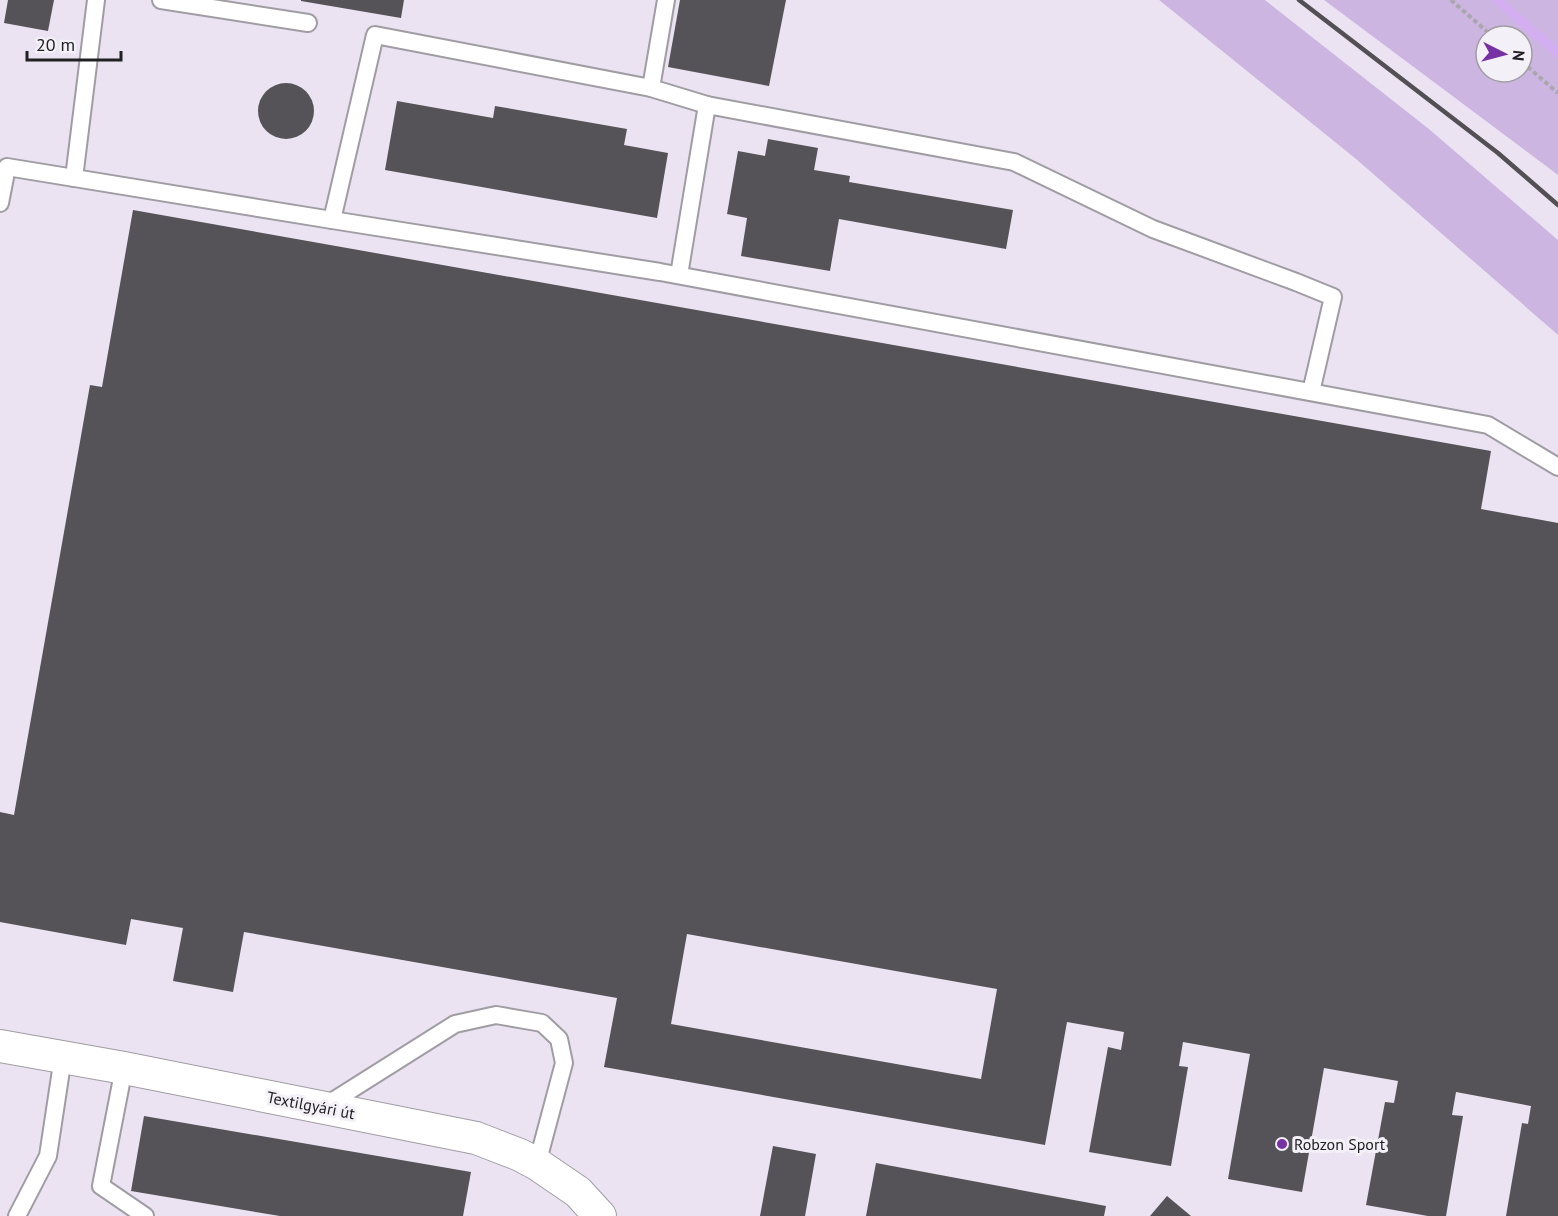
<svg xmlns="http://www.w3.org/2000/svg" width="1558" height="1216" font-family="'PT Sans',sans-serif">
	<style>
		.built { fill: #ebe3f1 }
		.green { fill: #ccb5e1; fill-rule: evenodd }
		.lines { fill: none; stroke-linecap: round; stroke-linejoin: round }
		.stream { stroke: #d3aff2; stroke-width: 9 }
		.building { fill: #555258; fill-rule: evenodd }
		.lane-casing { stroke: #a09ca3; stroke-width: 20 }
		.street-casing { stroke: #a09ca3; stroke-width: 34 }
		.path { stroke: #a9a6ac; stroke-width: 4; stroke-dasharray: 4.5 3; stroke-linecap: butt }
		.lane { stroke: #fff; stroke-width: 16 }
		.street { stroke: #fff; stroke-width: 32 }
		.rail { stroke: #525054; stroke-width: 4.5 }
		.poi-dot { fill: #7731a5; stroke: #f4f0f7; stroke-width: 2 }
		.labels { text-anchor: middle; stroke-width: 6; stroke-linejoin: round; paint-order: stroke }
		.street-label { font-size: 16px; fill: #212023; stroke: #f4f0f7 }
		.poi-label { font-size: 16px; fill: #212023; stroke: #f4f0f7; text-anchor: start }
	</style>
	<rect width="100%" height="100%" fill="#f4f0f7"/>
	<g class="built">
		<path d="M0,0H1159L1356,159L1558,335V1216H0Z"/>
		<path d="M1265,0H1324L1558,175V240L1429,129Z"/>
	</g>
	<g class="green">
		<path d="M1159,0H1265L1429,129L1558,240V335L1356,159Z"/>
		<path d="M1324,0H1558V175ZM1486,36H1522V72H1486Z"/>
	</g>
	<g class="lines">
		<path class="stream" d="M1497,0L1558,53"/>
	</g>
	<g class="building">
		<path d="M8,0H54L48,31L4,23Z"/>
		<path d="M301,0H404L401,18L301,1Z"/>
		<path d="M680,0H786L769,86L668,67Z"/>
		<circle cx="286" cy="111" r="28"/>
		<path d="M397,101L493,118L495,106L627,129L624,145L668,153L657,218L385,170Z"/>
		<path d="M768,139L818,148L814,170L850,176L849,182L1013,210L1006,249L839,219L830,271L741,256L747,218L727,214L738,151L765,156Z"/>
		<path d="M133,210L1491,451L1481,509L1558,523V1216H1506L1522,1123L1528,1124L1531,1106L1456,1092L1452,1115L1463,1116L1446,1216H1428L1366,1205L1385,1102L1394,1103L1398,1081L1324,1068L1302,1192L1228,1179L1250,1054L1183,1042L1179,1066L1188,1067L1171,1166L1089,1152L1108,1047L1121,1050L1124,1032L1067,1022L1045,1145L604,1067L617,998L244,932L233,992L173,981L183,928L131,919L126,945L0,922V812L14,815L90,385L102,387ZM687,934L997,989L981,1079L671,1024Z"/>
		<path d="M144,1116L471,1172L463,1216H280L131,1191Z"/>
		<path d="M773,1146L816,1154L805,1216H760Z"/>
		<path d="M876,1163L1106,1206L1104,1216H866Z"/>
		<path d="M1167,1196L1191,1216H1150Z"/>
	</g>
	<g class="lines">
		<defs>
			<g id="lane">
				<path d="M161,0L308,23"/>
				<path d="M666,0L651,88L707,105"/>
				<path d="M74,178L96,0"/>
				<path d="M0,203L7,167L332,220L660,272L1488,425L1558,467"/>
				<path d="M332,220L375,35L651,88"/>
				<path d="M679,275L707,105L1014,162L1153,229L1296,282L1333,297L1311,392"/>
				<path d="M124,1068L101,1186L145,1216"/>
				<path d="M325,1106L455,1024L496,1015L542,1023L559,1039L564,1063L537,1164"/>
				<path d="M17,1216L48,1156L63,1057"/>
			</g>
			<path id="street" d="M0,1046L124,1068L476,1138L520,1155L537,1164L578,1192L600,1216"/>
		</defs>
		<use href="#lane" class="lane-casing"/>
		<use href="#street" class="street-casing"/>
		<g class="path">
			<path d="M1451,0L1492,36"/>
			<path d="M1522,62L1558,93"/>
		</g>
		<use href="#lane" class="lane"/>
		<use href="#street" class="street"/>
		<path class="rail" d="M1299,0L1498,153L1558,205"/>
	</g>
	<circle class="poi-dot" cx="1282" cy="1144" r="6"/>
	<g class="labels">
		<g class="street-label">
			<text transform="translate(311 1105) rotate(11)" y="6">Textilgyári út</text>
		</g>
		<g class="poi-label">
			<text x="1294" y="1150">Robzon Sport</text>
		</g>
	</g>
	<g transform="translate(1504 54) rotate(96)"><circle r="28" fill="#f4f0f7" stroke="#a09da2" stroke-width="1.5"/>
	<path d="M0-4.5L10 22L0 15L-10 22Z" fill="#7731a5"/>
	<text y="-9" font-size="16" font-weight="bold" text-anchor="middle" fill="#212023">N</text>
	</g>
	<path d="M27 51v9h94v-9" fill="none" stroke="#212023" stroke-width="3"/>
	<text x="36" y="51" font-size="18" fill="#212023" stroke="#f4f0f7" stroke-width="4.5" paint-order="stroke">20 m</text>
</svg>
